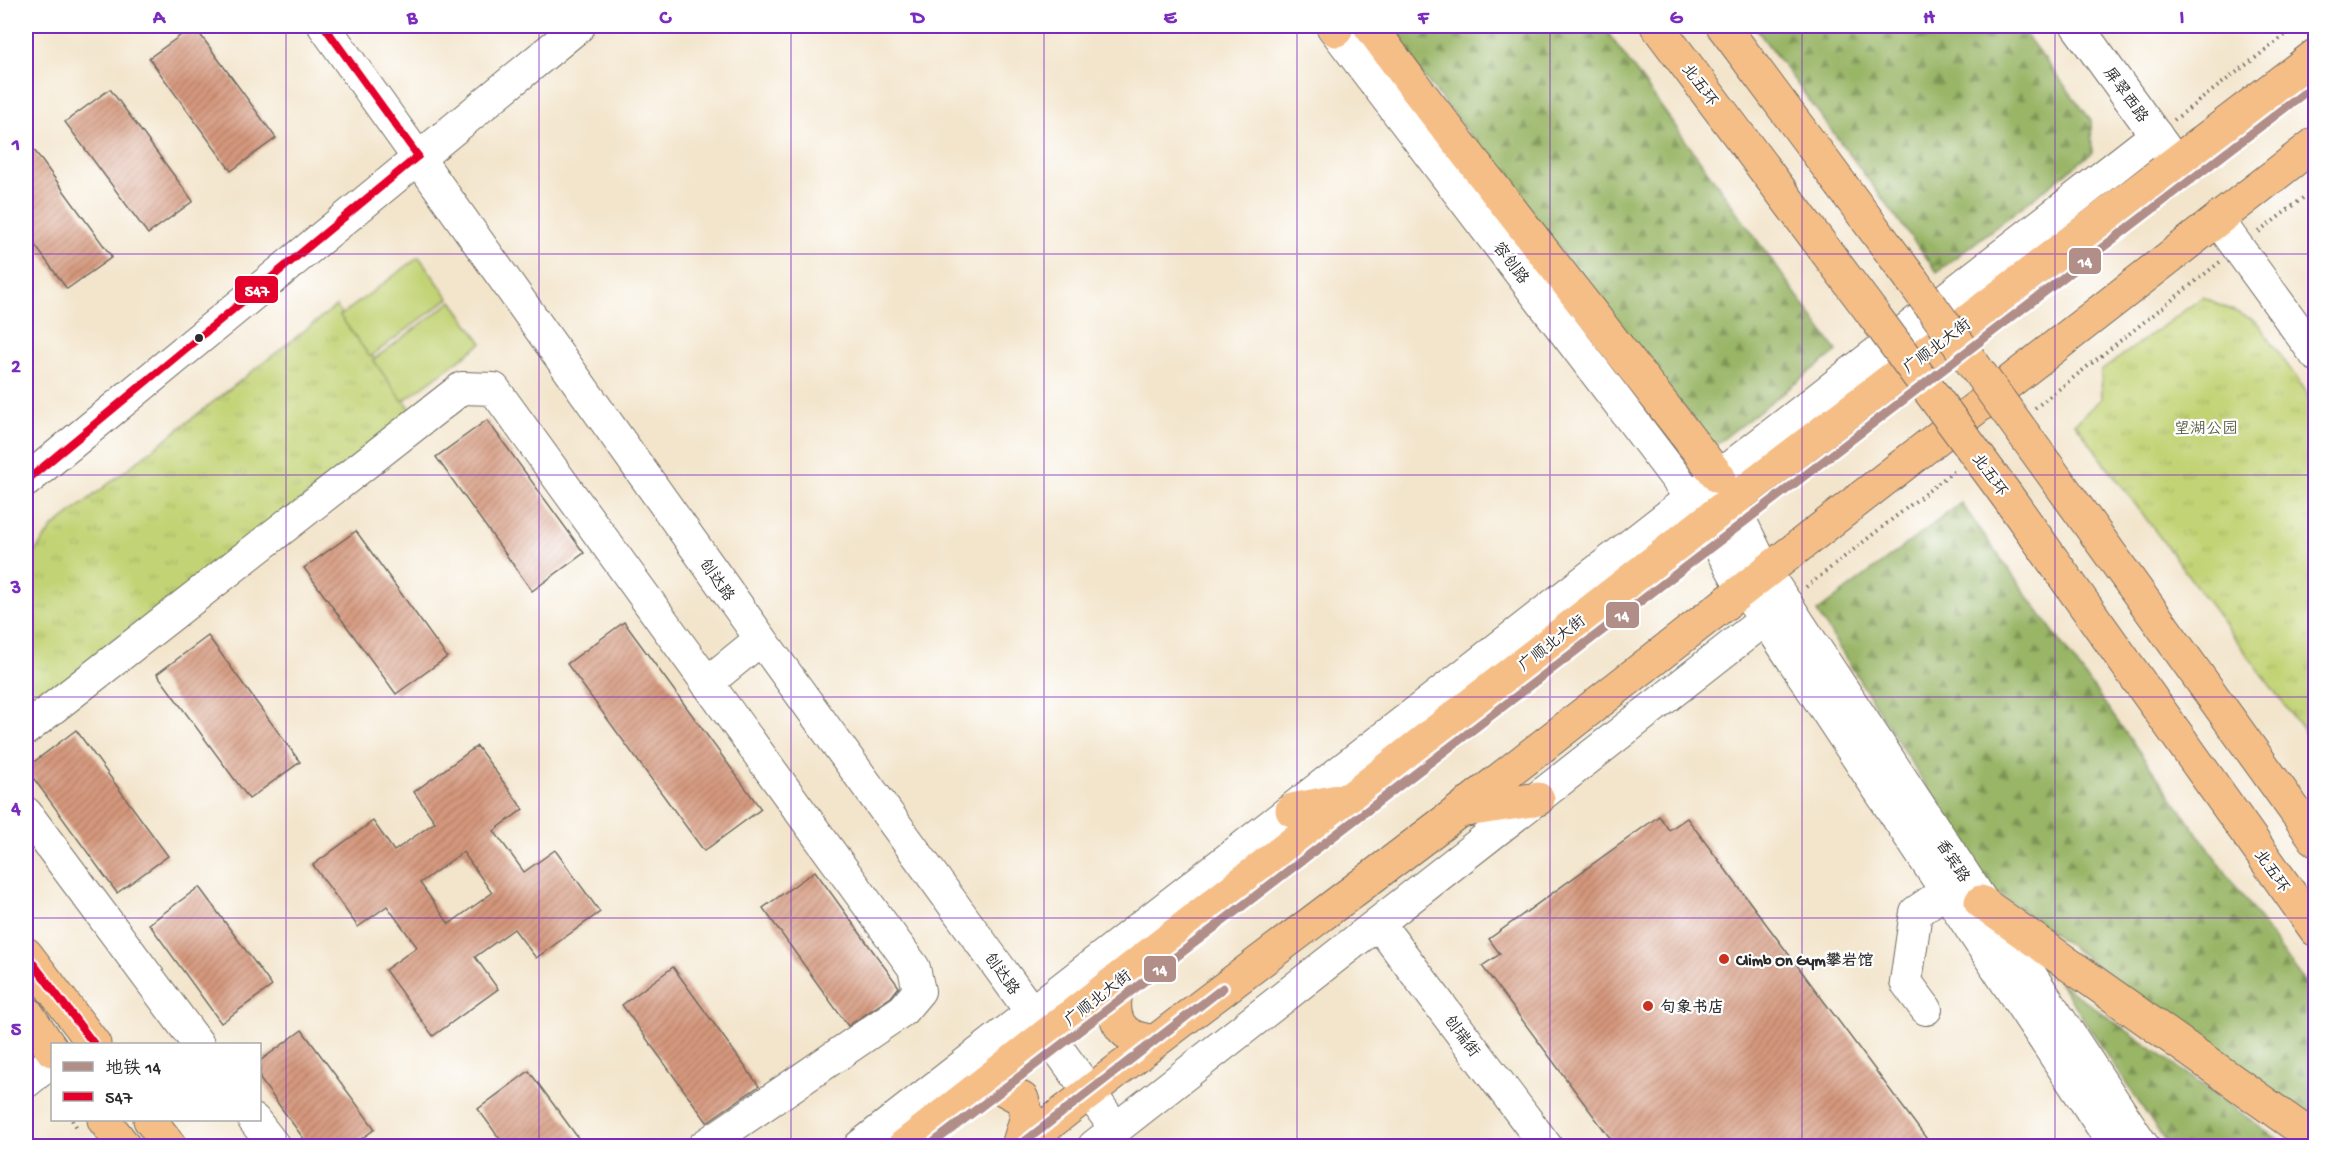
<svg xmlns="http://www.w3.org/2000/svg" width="2341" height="1172" font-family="'Gochi Hand','LXGW WenKai TC',sans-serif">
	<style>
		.forest { fill: url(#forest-firs); stroke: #627048; stroke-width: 1.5 }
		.park { fill: url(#park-tufts); stroke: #767f50; stroke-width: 1.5 }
		.garden { fill: #c2d375; stroke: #767f50; stroke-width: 1.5 }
		.building { fill: url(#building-hatch); fill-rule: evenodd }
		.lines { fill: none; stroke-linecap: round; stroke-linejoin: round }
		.minor-casing { stroke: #716c63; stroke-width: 34 }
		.major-casing { stroke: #716c63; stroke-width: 35 }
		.highway-casing { stroke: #716c63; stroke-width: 35 }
		.path { stroke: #716c63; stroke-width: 4; stroke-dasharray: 1.5 4.5; stroke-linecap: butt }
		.minor { stroke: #fff; stroke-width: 32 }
		.major { stroke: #f6be87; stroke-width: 33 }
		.highway { stroke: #f6be87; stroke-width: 33 }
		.highway-bridge-casing { stroke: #716c63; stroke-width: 35; stroke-linecap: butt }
		.highway-bridge { stroke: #f6be87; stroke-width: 33 }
		.bus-1-casing { stroke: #fff; stroke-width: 12 }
		.bus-1 { stroke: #e4002b; stroke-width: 8 }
		.metro-1-casing { stroke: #fff; stroke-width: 14 }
		.metro-1 { stroke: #b28e89; stroke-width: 9 }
		.grid { fill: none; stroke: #7b2cbf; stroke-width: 1.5; stroke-opacity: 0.55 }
		.bus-dot { fill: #2b2b2b; stroke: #fff; stroke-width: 2 }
		.poi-dot { fill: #c8321e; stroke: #fff; stroke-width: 2 }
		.labels { text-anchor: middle; stroke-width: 4.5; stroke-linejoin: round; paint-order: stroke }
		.street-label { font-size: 16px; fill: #2b2b2b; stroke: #fff }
		.park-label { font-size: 16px; fill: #585d41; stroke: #fff }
		.poi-label { font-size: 16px; font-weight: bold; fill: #2b2b2b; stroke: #fff; text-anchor: start }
		.line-badge { stroke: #fff; stroke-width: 2 }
		.badge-label { font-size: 16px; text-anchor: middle; font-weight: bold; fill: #fff }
		.neatline { fill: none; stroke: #7b2cbf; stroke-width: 2 }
		.grid-label { font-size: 20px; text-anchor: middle; font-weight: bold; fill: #7b2cbf }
	</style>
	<defs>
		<pattern id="forest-firs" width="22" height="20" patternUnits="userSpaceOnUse" patternTransform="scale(1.5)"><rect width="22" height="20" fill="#99b566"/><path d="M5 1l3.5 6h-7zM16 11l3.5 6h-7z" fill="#7d9354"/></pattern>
		<pattern id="park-tufts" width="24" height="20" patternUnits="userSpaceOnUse" patternTransform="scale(1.5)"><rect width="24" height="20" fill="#c2d375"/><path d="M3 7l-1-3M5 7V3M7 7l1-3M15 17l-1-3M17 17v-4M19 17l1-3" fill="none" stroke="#a7b565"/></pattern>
		<pattern id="building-hatch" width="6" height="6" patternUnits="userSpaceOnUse" patternTransform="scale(1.5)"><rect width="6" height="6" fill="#d5987d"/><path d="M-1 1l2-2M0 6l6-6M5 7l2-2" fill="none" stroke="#ad7c67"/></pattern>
	</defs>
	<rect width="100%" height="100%" fill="#fff"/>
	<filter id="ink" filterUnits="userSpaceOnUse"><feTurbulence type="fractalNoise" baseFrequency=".0167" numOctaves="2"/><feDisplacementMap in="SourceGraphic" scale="12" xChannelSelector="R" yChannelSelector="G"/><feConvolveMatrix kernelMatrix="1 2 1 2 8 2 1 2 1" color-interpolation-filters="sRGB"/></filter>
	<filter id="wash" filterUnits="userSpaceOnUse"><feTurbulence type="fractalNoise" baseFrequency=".008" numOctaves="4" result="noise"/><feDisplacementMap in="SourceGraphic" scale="24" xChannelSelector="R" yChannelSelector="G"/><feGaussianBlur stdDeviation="1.35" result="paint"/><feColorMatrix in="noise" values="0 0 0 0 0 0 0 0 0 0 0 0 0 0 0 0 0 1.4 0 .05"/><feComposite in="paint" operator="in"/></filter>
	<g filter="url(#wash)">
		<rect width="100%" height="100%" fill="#f3e5cc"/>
		<g class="forest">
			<path d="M1384,26H1603L1837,351L1714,446Z"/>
			<path d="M1754,26H2019L2091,120L2092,153L1937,272Z"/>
			<path d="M1961,503L2315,997V1125L1988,886L1817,612Z"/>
			<path d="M2059,982L2287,1146H2168Z"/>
		</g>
		<g class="park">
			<path d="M2203,297L2256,321L2315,404V746L2075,423L2102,398L2101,371Z"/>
			<path d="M336,306L413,412L26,716V564L52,528Z"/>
		</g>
		<g class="garden">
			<path d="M419,257L449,298L370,357L340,316Z"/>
			<path d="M452,301L482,343L403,401L373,360Z"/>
		</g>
		<g id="blocks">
			<g class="building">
				<path d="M194,26L276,138L231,171L149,58Z"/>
				<path d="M110,89L193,201L148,234L65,122Z"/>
				<path d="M26,139L112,257L67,289L26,233Z"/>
				<path d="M487,420L584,553L532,591L436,457Z"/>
				<path d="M356,531L447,657L396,694L304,568Z"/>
				<path d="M624,622L761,809L704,851L567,664Z"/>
				<path d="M208,636L300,762L249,799L157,674Z"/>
				<path d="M76,730L168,856L117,893L26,768Z"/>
				<path d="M477,746L523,809L494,831L524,872L555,850L600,912L536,958L514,929L475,957L498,989L433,1036L385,970L417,947L387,906L358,927L313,865L373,821L394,851L435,822L414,792ZM463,852L492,893L449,924L420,883Z"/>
				<path d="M1659,816L1669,830L1687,818L1932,1146H1616L1482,966L1500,954L1489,939Z"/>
				<path d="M815,871L899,987L891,997L848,1026L763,908Z"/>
				<path d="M199,887L272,986L221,1023L149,924Z"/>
				<path d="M673,967L759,1086L707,1122L622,1005Z"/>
				<path d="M302,1030L375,1129L351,1146H309L260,1079V1061Z"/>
				<path d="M529,1071L584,1146H505L478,1109Z"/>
			</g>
		</g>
	</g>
	<g filter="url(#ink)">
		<use href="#blocks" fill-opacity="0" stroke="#716c63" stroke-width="1.5"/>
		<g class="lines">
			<defs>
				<g id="minor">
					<path d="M324,26L761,639L1116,1129"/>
					<path d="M1332,26L1692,499L1744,590L1771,627L2115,1146"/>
					<path d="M2077,26L2168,152"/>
					<path d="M2218,220L2316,355"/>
					<path d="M1720,479L1766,573L2143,1146"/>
					<path d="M26,481L579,26"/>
					<path d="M707,683L761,639"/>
					<path d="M26,729L462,388L494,389L914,968L919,991L903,1010L704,1146"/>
					<path d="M26,813L198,1044"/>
					<path d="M1379,924L1546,1146"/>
					<path d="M1926,1009L1906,982L1916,912L1945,892"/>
					<path d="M26,1082L52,1061"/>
					<path d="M254,1120L274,1146"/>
					<path d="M860,1146L2156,135"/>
					<path d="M1094,1146L1786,603"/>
				</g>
				<g id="major">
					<path d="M1292,810L1343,800"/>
					<path d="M1460,811L1538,799"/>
					<path d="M26,954L94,1044"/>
					<path d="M1120,979C1108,1012 1115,1039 1154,1041"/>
					<path d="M26,1012L52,1050"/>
					<path d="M978,1091L996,1085L1022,1099L1027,1116L1018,1146"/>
					<path d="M104,1120L124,1146"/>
					<path d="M150,1120L170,1146"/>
					<path d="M904,1146L1731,502L2316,55"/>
					<path d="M1021,1146C1169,1028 1322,916 1472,801C1754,583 2034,362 2316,143"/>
				</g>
				<g id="highway">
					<path d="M1333,26L1336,30"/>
					<path d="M1370,26L1412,83L1719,477"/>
					<path d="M1657,26L1873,314"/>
					<path d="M1723,26L1912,280"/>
					<path d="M2047,466L2316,840"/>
					<path d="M2007,496L2316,930"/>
					<path d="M1981,902L2316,1140"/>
				</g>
			</defs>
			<use href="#minor" class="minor-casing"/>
			<use href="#major" class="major-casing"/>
			<use href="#highway" class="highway-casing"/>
			<g class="path">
				<path d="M2174,120L2297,26"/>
				<path d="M2259,232L2316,188"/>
				<path d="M2035,408L2220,262"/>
				<path d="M1806,587L1955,470"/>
				<path d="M72,1120L78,1129"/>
			</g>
			<use href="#minor" class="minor"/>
			<use href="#major" class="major"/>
			<use href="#highway" class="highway"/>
			<defs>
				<g id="highway-bridge">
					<path d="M1912,280L2047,466"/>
					<path d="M1873,314L2007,496"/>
				</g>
			</defs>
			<use href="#highway-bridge" class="highway-bridge-casing"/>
			<use href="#highway-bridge" class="highway-bridge"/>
			<defs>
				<g id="bus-1">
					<path d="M324,26L418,156"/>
					<path d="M26,481L418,156"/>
					<path d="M26,954L94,1044"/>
				</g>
			</defs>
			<use href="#bus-1" class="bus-1-casing"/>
			<use href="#bus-1" class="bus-1"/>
			<defs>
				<g id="metro-1">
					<path d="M929,1146L2316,84"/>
					<path d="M1019,1146L1223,988"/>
				</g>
			</defs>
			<use href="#metro-1" class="metro-1-casing"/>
			<use href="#metro-1" class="metro-1"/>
		</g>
	</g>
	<path class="grid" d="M286,26V1146M539,26V1146M791,26V1146M1044,26V1146M1297,26V1146M1550,26V1146M1802,26V1146M2055,26V1146M26,254H2316M26,475H2316M26,697H2316M26,918H2316"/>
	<circle class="bus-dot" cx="199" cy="338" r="5"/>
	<g class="poi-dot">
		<circle cx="1724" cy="959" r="6"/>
		<circle cx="1648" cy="1006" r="6"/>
	</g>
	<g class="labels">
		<g class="street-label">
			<text transform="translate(1701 84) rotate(53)" y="6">北五环</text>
			<text transform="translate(2127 94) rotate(54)" y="6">屏翠西路</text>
			<text transform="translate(1512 262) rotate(53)" y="6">容创路</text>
			<text transform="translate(1936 345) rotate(-37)" y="6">广顺北大街</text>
			<text transform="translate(1991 474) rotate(54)" y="6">北五环</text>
			<text transform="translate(718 579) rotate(55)" y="6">创达路</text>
			<text transform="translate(1551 642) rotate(-38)" y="6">广顺北大街</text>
			<text transform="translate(1954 860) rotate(57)" y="6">香宾路</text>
			<text transform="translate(2273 870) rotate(55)" y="6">北五环</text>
			<text transform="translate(1003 973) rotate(54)" y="6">创达路</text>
			<text transform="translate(1097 997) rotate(-38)" y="6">广顺北大街</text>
			<text transform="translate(1463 1035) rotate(53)" y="6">创瑞街</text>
		</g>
		<g class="park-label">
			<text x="2206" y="433">望湖公园</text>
		</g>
		<g class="poi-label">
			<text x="1736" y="965">Climb On Gym攀岩馆</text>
			<text x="1660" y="1012">句象书店</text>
		</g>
	</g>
	<g class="line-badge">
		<rect x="2068" y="247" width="34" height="28" rx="6" fill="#b28e89"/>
		<rect x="234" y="275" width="45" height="29" rx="6" fill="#e4002b"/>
		<rect x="1605" y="601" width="35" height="28" rx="6" fill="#b28e89"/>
		<rect x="1143" y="955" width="34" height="28" rx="6" fill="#b28e89"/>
	</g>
	<g class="badge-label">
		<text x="2085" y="267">14</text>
		<text x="257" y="296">547</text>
		<text x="1622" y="621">14</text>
		<text x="1160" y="975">14</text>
	</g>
	<rect width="2341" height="1172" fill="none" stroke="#fff" stroke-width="66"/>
	<rect x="51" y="1043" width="210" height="78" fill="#ffffff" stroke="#aaaaaa" stroke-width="1.5"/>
	<rect x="63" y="1062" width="30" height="9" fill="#b28e89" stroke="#aaaaaa" stroke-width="1.5"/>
	<text x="105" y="1073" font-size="18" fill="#2b2b2b">地铁 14</text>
	<rect x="63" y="1092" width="30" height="9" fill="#e4002b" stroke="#aaaaaa" stroke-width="1.5"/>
	<text x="105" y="1103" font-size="18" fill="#2b2b2b">547</text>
	<rect x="33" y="33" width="2275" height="1106" class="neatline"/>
	<g class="grid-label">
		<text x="159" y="23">A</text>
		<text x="412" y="23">B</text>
		<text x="665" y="23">C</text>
		<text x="918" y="23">D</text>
		<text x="1170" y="23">E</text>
		<text x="1423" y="23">F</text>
		<text x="1676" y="23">G</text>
		<text x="1929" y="23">H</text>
		<text x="2182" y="23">I</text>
		<text x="16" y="150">1</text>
		<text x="16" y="372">2</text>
		<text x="16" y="593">3</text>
		<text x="16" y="814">4</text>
		<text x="16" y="1035">5</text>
	</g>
</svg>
